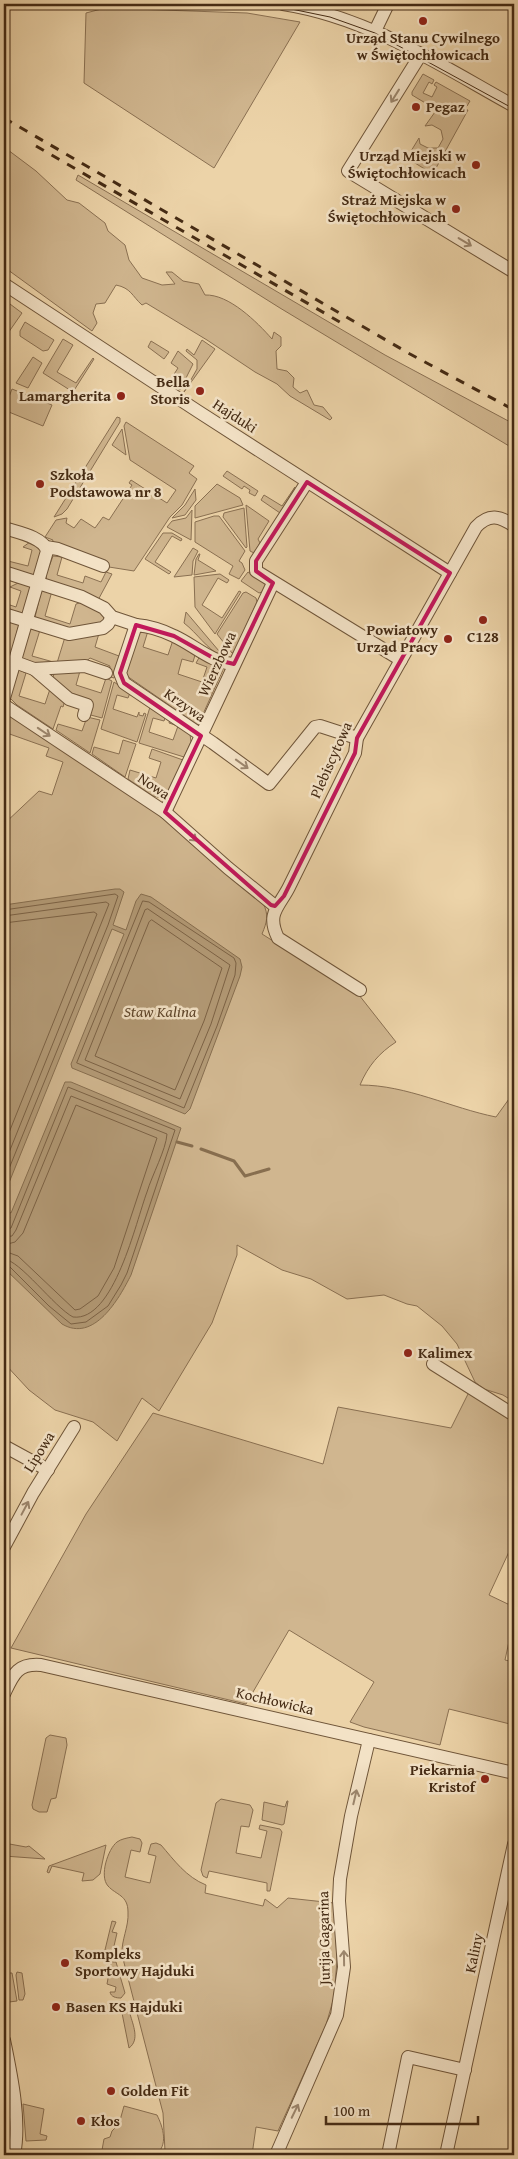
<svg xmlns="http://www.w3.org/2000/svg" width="518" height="2159" font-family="'Gentium Book Plus',serif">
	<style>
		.green { fill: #d0b68f; stroke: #8a7052 }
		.water { fill: #b39a76; stroke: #876e4f }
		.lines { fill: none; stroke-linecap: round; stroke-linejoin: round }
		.shore { stroke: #7c6245; stroke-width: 1 }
		.stream { stroke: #876e4f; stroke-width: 3 }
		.minor-casing { stroke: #6f5539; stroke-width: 14 }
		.minor { stroke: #f3e2c6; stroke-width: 12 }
		.tram { stroke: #452b14; stroke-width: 1 }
		.rail { stroke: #452b14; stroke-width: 3; stroke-dasharray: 9 9; stroke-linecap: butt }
		.oneway { stroke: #9c866d }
		.marked { fill: none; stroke: #c2185b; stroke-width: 4; stroke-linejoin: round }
		.poi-dot { fill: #8f2418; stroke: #f3e2c6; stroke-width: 2 }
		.labels { text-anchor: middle; stroke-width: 5; stroke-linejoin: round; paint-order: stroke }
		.poi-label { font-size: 15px; font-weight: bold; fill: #452b14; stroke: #f3e2c6; text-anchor: start }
		.street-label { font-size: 15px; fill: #452b14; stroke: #f3e2c6 }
		.water-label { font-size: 16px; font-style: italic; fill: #60472c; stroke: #f3e2c6 }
	</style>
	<rect width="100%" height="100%" fill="#ecd3a8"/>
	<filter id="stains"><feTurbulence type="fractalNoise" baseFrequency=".004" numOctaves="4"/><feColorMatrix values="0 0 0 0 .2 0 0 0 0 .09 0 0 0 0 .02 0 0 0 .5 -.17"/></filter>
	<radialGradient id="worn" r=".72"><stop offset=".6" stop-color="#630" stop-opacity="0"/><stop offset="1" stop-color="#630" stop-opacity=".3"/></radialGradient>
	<g class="green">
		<path d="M105,8L247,13L300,22L214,168L84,83L86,13Z"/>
		<path d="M423,74L434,80L432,84L429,82L423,93L432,97L437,87L434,85L436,82L470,101L467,106L427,104L412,95V92Z"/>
		<path d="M443,109L468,110L436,168L428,171L410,160L408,156L419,138L420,144L428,148H438L443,139L441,130L432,125L425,126L435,112Z"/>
		<path d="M4,147L36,171L67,200L79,203L105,223L108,231L125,245L129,260L142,278L162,285L175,284L166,272H172L183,281L199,284L205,295C229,294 257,322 272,339L274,332L281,337V346L276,351L277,369L287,371L294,378L293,387L300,393L307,390L314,405L323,407L332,418L330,420L290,396L277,384L255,372L207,340L146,303L142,305C132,296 131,288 116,285L105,303L96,304L93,313L97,323L92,331L4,267Z"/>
		<path d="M78,175L385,355L514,424V449L280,308L76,180Z"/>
		<path d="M10,304L22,313L6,336L4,337V314Z"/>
		<path d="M25,322L54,340L48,350L43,351L20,336V331Z"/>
		<path d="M63,339L73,345L57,372L76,383L93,358L94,359L73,392L43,373Z"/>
		<path d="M202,340L215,349L184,392L197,369V360L186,351L187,349L194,355Z"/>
		<path d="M151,341L169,352L164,359L148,347Z"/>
		<path d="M178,351L193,364L180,390L169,382L178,368L171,363Z"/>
		<path d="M33,357L42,363L28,388L16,383Z"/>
		<path d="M12,389L52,405L43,426L4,410Z"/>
		<path d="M117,417L120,418V422L67,509L62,514L54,517Z"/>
		<path d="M126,422L194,466L189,473L197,479L182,505L170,517L134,571L109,567L52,543L53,540L45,537L56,520L67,518L66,523L74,528L81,519L95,528L103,517L109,520L132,485L129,483L131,480L167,503L176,490L130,460L124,426Z"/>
		<path d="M122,429L126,455L112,445Z"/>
		<path d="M227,471L258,491L255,496L249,493L250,490L244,486L242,489L223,476Z"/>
		<path d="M217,484L240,498L243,505L195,518V506Z"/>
		<path d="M295,487L280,513L261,500L264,495L282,506Z"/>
		<path d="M195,489L196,500L185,515L172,518L185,505Z"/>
		<path d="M246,505L269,521L258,539L260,543L254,553L250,551Z"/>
		<path d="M244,508L247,547L246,548L223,517L224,513Z"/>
		<path d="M192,510L191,540L167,527L172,521L186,518Z"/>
		<path d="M214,516H219L245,551L239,561L242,563L245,570L239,579L229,574L233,566L195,542V522Z"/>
		<path d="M163,533H172L182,539L181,541L172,536L155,562L171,572L169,574L145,559Z"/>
		<path d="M30,542L38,545L43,552L34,575L4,567V560L28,566L32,550L23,547Z"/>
		<path d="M193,548L198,551L193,561L192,575L174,577Z"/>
		<path d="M199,554H200L198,560L216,571L194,575L196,559Z"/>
		<path d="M53,556L62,557L57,575L83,583L85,576L101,582L106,572L112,574L97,602L47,582L46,575Z"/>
		<path d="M248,572L267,585L262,592L259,593L241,581Z"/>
		<path d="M220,574L229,580L227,583L218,578L202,605L222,618L239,591L241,592L215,634L195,607L194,577Z"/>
		<path d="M20,582L31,587L23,613L4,611V603L16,607L21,591L10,587Z"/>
		<path d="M43,589L52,591L45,616L70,624L76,604L83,602L106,612L102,624L69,631L35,617L41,592Z"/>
		<path d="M246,592L256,598L257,602L234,652L232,653L217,634L243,593Z"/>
		<path d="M186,612L219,651L221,656C206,648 198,634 184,623Z"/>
		<path d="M8,621L19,624L11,655H4L8,632L4,630V626Z"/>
		<path d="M32,628L40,630L32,656L57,663L65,637L100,630L95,647L119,656L126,641L114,678L107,676L110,666L90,658L83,664L34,666L20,657L29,630Z"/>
		<path d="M148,631L143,647L168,655L173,640L195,655L193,662L182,659L178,674L202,682L207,667L196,663L200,656L223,670L198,725L127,676L124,668L137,632Z"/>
		<path d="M19,670L26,673L19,696L45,704L51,686L65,700L63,707L61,706L53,729L17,705L9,697Z"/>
		<path d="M55,671H80L76,685L101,693L106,678L112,681L102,718L87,714L52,680Z"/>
		<path d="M114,682L130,693L128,698L117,695L113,709L137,717L139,712V715L143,716L144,713L146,714L137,742L101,729Z"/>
		<path d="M150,707L165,718L164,721L153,718L149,732L173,740L178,726L169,723L170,719L190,734L191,742L184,757L139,743Z"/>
		<path d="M4,709L152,809L263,903C269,915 267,922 262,934L359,995L396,1042C379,1053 368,1066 360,1085C407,1085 451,1108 496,1117L514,1092V1402L503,1395L484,1389L475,1382L457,1344L442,1326L417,1306L407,1304L384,1295L347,1299L311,1279L282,1270L237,1245V1255L212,1323L159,1411L142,1398L117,1441L93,1422L55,1410L29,1390L4,1363V824L39,791L52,795L63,762L46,756L49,748L4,732Z"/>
		<path d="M87,717L100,720L90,753L56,730L58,724L82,731Z"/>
		<path d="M123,740L136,744L125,777L92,754L94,747L119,754Z"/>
		<path d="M152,749L183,760L168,793L162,798L153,796L128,779L130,770L156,778L161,762L149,758Z"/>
		<path d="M469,1392L514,1423V1541L489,1595L514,1607V1618L505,1660L514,1662V1725L449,1709L440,1745L364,1727L350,1722L374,1682L289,1630L246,1704L11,1648L86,1514L153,1413L323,1464L338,1407L451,1428Z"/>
		<path d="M50,1735L66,1738L67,1745L56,1798L51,1799L47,1812H39L33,1809L32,1805L46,1738Z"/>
		<path d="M221,1799L250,1805L253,1810L249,1827L241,1826L236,1853L261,1858L267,1831L259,1829L260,1825L280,1829L282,1832L270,1891H267V1883L209,1871L207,1878L203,1876L201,1870L216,1803Z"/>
		<path d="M287,1801H288L284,1824L282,1825L262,1820L264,1802L285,1807Z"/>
		<path d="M132,1837L140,1839L142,1843L140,1852L131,1850L125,1877L150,1883L156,1856L148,1854L151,1844L156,1843L161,1845C174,1860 186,1877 206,1885L205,1893L263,1906L265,1899L277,1908L288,1898L334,1903L337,1960L334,1997L326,2025L278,2131L256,2127L252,2155H179L165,2151L163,2113L122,1955C121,1940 129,1927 128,1912C128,1895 116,1895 108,1886C99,1876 108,1849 117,1842C121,1839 127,1838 132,1837Z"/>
		<path d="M4,1843L26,1847L29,1846L45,1859L4,1856Z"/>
		<path d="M106,1845L100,1874L93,1880L82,1881L84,1873L52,1866L49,1873L47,1872L49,1866Z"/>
		<path d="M112,1921L116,1922L112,1932L117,1933L114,1946L115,1957L104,1954Z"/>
		<path d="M111,1962H116L125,1993L121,1998C116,1998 111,1997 110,1992H115L116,1987L107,1984Z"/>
		<path d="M17,1972L22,1973L25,1994L23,2000H19L16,1975Z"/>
		<path d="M10,1973H12L17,2001L9,2002L4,1978Z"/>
		<path d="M121,2008L130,2014C133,2025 140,2040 129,2048Z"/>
		<path d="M23,2104L44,2109L40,2134L47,2136L46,2140L26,2141Z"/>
		<path d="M124,2106L157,2115C163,2127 169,2146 155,2155H125L102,2150L104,2139L110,2137L112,2131L119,2124Z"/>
	</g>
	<g class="water">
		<path d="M115,889H120L124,892L113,925L126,930L136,901L141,894L151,897L240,959L242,967L240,976L190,1109L185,1114L72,1068L71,1064L124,934L112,929L4,1195V905Z"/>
		<path d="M65,1082H71L181,1128L131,1275C119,1299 94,1343 62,1324L4,1268V1231L10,1217L4,1214V1210L11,1213Z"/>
	</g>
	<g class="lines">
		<g class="shore">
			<path d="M143,901L149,902L234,958L236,963L235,975L217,1026L184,1108L77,1063Z"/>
			<path d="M148,909L230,965L211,1024L180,1099L85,1060L145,910Z"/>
			<path d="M4,910L115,894L118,896L108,925L4,1181"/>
			<path d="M4,916L106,902L109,904L4,1165"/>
			<path d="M152,920L222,968L204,1021L175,1090L95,1056L149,922Z"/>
			<path d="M4,923L94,912L97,914L4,1145"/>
			<path d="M4,1231L11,1228L68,1087L175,1130L127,1273L121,1285L108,1306L86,1322L71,1324L49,1306L9,1266L4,1265"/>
			<path d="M4,1237L12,1236L16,1230L71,1096L167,1134C166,1150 152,1175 147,1192C136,1221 114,1322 73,1317C54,1307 20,1260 4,1259"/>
			<path d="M4,1245L15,1242L23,1233L76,1105L157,1138L114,1268L98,1296L80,1309L75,1310L18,1256L4,1251"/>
		</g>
		<g class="stream">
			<path d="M177,1142L192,1146"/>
			<path d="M201,1149L234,1161L245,1176L269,1169"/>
		</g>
		<defs>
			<g id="minor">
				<path d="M283,4C368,17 440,65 514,106"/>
				<path d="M375,31L388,4"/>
				<path d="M421,54L348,171L514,272"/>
				<path d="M4,284L199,412L450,573"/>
				<path d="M307,482L256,561V571L401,660"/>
				<path d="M4,528C16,532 44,537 47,551L4,698"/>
				<path d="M46,547L58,549L103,566"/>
				<path d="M4,572L82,597L104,608L112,617L136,625"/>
				<path d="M4,614L69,634L103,628L108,624L112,617"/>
				<path d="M15,662L34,669L85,666L106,673"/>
				<path d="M234,664C212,663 194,645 174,636C162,630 148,626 136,625L120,673L124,683L213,743L269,784L315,727L320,726L357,738"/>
				<path d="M34,669L69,699L87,705L84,715"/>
				<path d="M4,705L165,812L228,868L275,906"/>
				<path d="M165,812L273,583"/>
				<path d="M360,990L278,938C266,913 279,907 289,887L355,753L357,738L476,527C489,513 500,516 514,526"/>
				<path d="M433,1364L514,1415"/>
				<path d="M4,1446L48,1470"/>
				<path d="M4,1547L33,1493L74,1427"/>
				<path d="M4,1694C13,1675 17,1663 41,1665L514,1773"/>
				<path d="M4,2040C11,2074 21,2121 14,2155"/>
				<path d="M276,2155L337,2015L344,1967L339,1901L340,1879L351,1816L369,1740"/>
				<path d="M388,2155L408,2057L465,2070"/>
				<path d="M446,2155L514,1844"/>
			</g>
		</defs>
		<use href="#minor" class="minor-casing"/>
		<use href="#minor" class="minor"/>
		<path class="tram" d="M267,4L330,17L375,33L514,109"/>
		<g class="rail">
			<path d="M4,118L410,354L514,410"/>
			<path d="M4,139L6,140"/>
			<path d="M36,146L345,325"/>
		</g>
	</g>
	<defs><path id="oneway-shaft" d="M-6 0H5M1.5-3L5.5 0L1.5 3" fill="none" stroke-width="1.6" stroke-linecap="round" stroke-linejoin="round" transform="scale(1.25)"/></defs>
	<g class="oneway">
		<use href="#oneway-shaft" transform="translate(395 96) rotate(122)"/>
		<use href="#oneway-shaft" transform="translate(465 242) rotate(31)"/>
		<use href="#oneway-shaft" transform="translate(44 732) rotate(34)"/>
		<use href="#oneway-shaft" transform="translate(242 764) rotate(36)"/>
		<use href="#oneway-shaft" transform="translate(191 836) rotate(41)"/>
		<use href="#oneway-shaft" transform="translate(25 1508) rotate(-62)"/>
		<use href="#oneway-shaft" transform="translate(355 1797) rotate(-77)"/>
		<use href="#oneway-shaft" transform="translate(344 1958) rotate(-91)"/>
		<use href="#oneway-shaft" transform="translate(295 2111) rotate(-64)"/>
	</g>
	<path class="marked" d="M307,482L450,573L357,738L355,753L284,896L275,906L271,905L165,812L201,736L124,683L120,673L136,625L174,636L217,660L234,664L273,583L256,571V561Z"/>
	<g class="poi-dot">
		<circle cx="423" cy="21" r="5"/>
		<circle cx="416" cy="107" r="5"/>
		<circle cx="476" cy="165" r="5"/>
		<circle cx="456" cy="209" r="5"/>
		<circle cx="200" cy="391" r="5"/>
		<circle cx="121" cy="396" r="5"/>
		<circle cx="40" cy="484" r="5"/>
		<circle cx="483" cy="620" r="5"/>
		<circle cx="448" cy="639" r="5"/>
		<circle cx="408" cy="1353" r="5"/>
		<circle cx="485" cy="1779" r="5"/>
		<circle cx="65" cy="1963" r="5"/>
		<circle cx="56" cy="2007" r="5"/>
		<circle cx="111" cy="2091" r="5"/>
		<circle cx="81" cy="2121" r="5"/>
	</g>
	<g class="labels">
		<g class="poi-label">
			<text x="423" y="43" text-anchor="middle">Urząd Stanu Cywilnego<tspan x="423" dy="17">w Świętochłowicach</tspan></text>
			<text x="426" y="112">Pegaz</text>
			<text x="466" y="161" text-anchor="end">Urząd Miejski w<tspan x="466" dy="17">Świętochłowicach</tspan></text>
			<text x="446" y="205" text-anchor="end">Straż Miejska w<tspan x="446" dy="17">Świętochłowicach</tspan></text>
			<text x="190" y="387" text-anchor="end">Bella<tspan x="190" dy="17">Storis</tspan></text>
			<text x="111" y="401" text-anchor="end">Lamargherita</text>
			<text x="50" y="480">Szkoła<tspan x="50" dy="17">Podstawowa nr 8</tspan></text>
			<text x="438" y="635" text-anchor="end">Powiatowy<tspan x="438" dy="17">Urząd Pracy</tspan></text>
			<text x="483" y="642" text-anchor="middle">C128</text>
			<text x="418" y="1358">Kalimex</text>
			<text x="475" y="1775" text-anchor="end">Piekarnia<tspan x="475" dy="17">Kristof</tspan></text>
			<text x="75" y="1959">Kompleks<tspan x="75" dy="17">Sportowy Hajduki</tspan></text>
			<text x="66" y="2012">Basen KS Hajduki</text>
			<text x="121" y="2096">Golden Fit</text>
			<text x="91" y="2126">Kłos</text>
		</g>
		<g class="street-label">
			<text transform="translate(235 416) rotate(33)" y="5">Hajduki</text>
			<text transform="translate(217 664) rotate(-65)" y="5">Wierzbowa</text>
			<text transform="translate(185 705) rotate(35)" y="5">Krzywa</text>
			<text transform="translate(331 760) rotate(-66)" y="5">Plebiscytowa</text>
			<text transform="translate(154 786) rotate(34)" y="5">Nowa</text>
			<text transform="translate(39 1452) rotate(-58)" y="5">Lipowa</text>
			<text transform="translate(275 1701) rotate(13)" y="5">Kochłowicka</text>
			<text transform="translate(324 1938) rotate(-91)" y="5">Jurija Gagarina</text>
			<text transform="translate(474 1953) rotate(-78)" y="5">Kaliny</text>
		</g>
		<g class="water-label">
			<text x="160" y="1017">Staw Kalina</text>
		</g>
	</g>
	<rect width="518" height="2159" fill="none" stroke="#ecd3a8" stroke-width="20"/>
	<rect x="5" y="5" width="508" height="2149" fill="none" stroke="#452b14" stroke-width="2.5"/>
	<rect x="10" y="10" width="498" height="2139" fill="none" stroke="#452b14"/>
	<path d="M326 2116v8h152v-8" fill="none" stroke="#452b14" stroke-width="2.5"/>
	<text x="333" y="2116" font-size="15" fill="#452b14" stroke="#f3e2c6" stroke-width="4" paint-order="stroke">100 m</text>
	<rect width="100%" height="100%" filter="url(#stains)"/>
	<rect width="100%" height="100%" fill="url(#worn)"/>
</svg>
